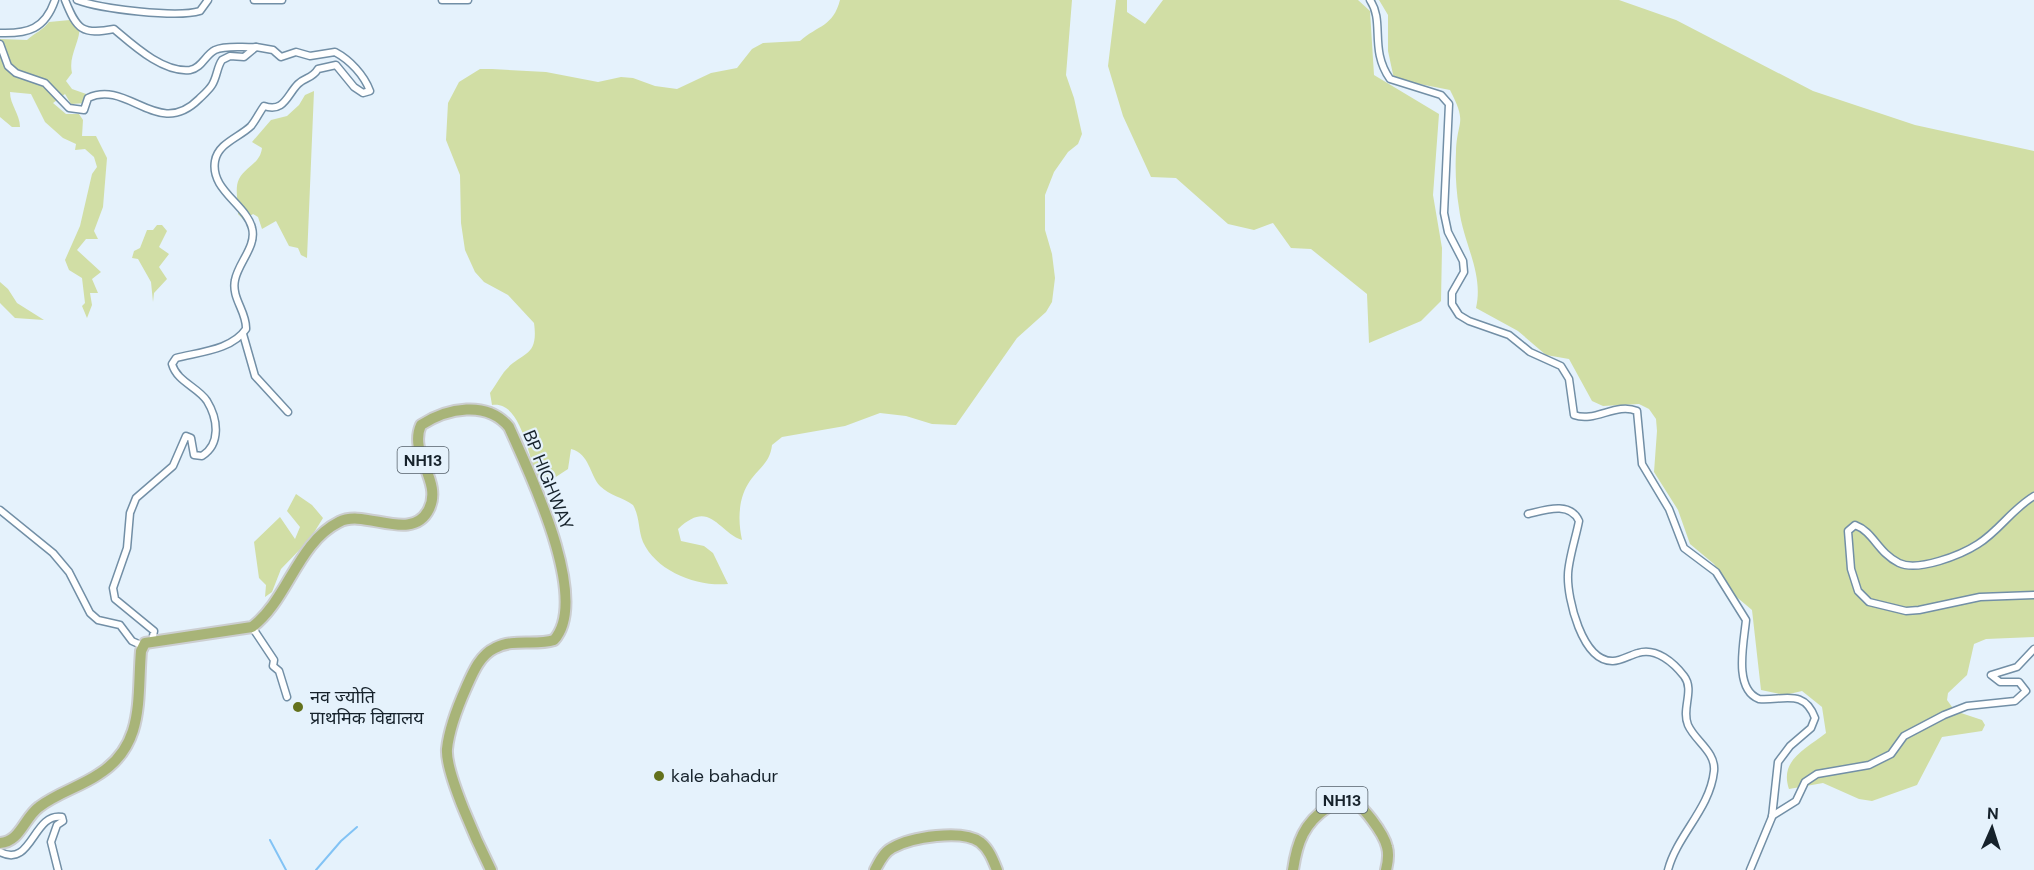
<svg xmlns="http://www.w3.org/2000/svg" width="2034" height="870" font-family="'DM Sans','Noto Sans Devanagari',sans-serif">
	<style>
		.green { fill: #d1dea5 }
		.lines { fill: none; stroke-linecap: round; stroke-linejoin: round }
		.stream { stroke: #82c3f5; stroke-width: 2 }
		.minor-casing { stroke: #728fa6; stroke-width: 9 }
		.trunk-casing { stroke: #ccced0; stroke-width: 14 }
		.minor { stroke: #fff; stroke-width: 6 }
		.trunk { stroke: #a8b478; stroke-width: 10 }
		.poi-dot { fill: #63711c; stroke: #e5f2fc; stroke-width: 2 }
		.labels { text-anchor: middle; stroke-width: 4.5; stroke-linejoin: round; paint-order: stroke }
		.shield { fill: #e5f2fc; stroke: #54606a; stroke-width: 1.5 }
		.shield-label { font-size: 16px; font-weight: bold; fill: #16222b }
		.street-label { font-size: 18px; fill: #16222b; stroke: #e5f2fc }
		.poi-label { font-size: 18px; fill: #16222b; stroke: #e5f2fc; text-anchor: start }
	</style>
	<rect width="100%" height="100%" fill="#e5f2fc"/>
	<g class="green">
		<path d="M840,0H1072L1066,75L1074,98L1082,134L1078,144L1068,152L1054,172L1045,195V230L1052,254L1055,278L1052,302L1046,312L1017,338L956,425L932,424L906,416L880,413L845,426L782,437L772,445C770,464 757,469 748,484C738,500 738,522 742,540C718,532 710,498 678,529L681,541L704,546L713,553L728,584C697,587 656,571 643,542C638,530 640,517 633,505C622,497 610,496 600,486C589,474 590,454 571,449L568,469L542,486C528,466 524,400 492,405L490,393C495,386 499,379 504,372C521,351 539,359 534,323L508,295L484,282L475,272L465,250L461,223L460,175L446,140L448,103L459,82L480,69H492L546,72L598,82L621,77L633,78L655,86L677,89L711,73L737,68L752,49L763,43L800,41C818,25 833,27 840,0Z"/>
		<path d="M1116,0H1127V12L1145,24L1163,0H1358L1370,11L1374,75L1439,114L1433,195L1442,248L1441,301L1421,321L1369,343L1367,294L1311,249L1291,248L1273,223L1254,230L1228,224L1176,178L1151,177L1123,116L1108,66Z"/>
		<path d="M1379,0H1619L1676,20L1813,91L1915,125L2034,151V637L1986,639L1974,644L1967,675L1948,693L1947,700L1955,711L1982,720L1985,725L1982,731L1942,737L1917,785L1872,801L1859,799L1823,783L1789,789C1779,760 1806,749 1826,733L1822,707L1802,691L1785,695L1761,690L1752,610L1733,594L1714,564L1690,544L1678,510L1654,472L1657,431L1656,419L1649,409L1639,404L1603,406L1592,401L1569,359L1546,355L1518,331L1476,308C1484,273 1463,243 1459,208C1456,190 1455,170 1456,152C1457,119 1468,125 1450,90L1394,79L1388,51V15Z"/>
		<path d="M70,20L80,25C80,43 68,56 72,73L66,81L72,89L89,95L87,103L71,104L65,94L53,103L66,114H79L83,120L82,136H96L107,158L103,207L94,231L98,239H86L77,250L101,272L92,279L98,293H90L92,305L87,318L82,306L85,303L82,278L69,270L65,260L80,226L92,174L97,167L94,157L85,149L75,150L76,144L63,138L45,122L31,94L10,92C10,105 20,114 20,127H12L0,117V39L27,40C35,33 43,30 49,22Z"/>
		<path d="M314,91L307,258L301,255L298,248L289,246L276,221L262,229L258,217L253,214L244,220L238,214C239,204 234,189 239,179C246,166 260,164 262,148L252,142L271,120L287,116L299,105L305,95Z"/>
		<path d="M157,225H162L167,231L159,247L169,254L159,267L167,279L154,293L153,302L151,282L138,259L132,258L134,251L140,248L147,230H153Z"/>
		<path d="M0,282L8,289L17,303L44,320L15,318L0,303Z"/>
		<path d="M296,494L312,505L323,518L310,539L281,569L272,592L265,597L266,585L259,578L254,542L280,517L295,539L300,527L287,511Z"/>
	</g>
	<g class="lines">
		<g class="stream">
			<path d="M270,840L286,870"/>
			<path d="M316,870L341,841L357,827"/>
		</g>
		<defs>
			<g id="minor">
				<path d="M77,0C101,9 177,18 200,11L208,0"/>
				<path d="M254,0H282"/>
				<path d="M442,0H468"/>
				<path d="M1370,0C1385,22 1369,49 1390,79L1441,95L1449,104L1444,213L1448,232L1463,261L1464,272L1452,293V304L1459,315L1469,321L1509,335L1530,352L1561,366L1569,379L1574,415C1595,423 1616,402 1637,411L1642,464L1669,509L1684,548L1716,572L1746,620C1744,642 1733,689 1759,699C1783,701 1804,688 1815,718L1811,728L1790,746L1778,762L1772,817L1750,870"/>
				<path d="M0,33C28,34 45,29 55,0"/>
				<path d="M0,44L8,66L16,73L45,83L69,108L84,110L88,98C128,79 158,140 199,99C203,95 209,90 212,85C217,77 217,67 222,60L230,56L244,57L256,47C243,48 226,45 215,50C205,55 202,68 190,70C163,73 133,45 114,29C82,35 77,30 65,0"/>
				<path d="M243,334L255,376L288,412"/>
				<path d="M2034,496C2012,509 1999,531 1978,544C1961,555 1918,572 1899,563C1877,552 1874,532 1855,525L1848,531L1851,569L1858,591L1869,602L1906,611L1919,610L1980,597L2034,595"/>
				<path d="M0,510L53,553L69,572L90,613L98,620L120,625L132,641L143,646"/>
				<path d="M1528,514C1545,510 1570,501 1579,521C1576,537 1568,561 1568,575C1567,598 1582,662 1613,661C1621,661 1630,655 1638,653C1656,647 1674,663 1684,676C1695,690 1681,709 1688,725C1695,741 1716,752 1714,771C1710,809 1677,835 1668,870"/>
				<path d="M252,627L274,660L273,666L279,671L287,697"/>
				<path d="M152,641L154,631L115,599L113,588L127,548L130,513L136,498L173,466L186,436L191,438L194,455L202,456C221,444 218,419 207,401C198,387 177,382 172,364L176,358C199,352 232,350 246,329C247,312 231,298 235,280C238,263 257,246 252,228C246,204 210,190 215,161C218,143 240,137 251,126C256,120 259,113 264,106C284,113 287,95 298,84C305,77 312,79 318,69L336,65L354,87L363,93L370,91C364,75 350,60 335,52L310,56L296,52L281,57L273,50L256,47"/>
				<path d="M1772,816L1796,801L1805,782L1817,774L1869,765L1891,754L1904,736L1944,715L1967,706L2015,701L2026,691L2019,682H2000L1991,675L2017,667L2034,649"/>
				<path d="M0,852C32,869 33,812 62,817L63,821L57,825L51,842L58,870"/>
			</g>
			<g id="trunk">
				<path d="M0,843C20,842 24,818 39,807C57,793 80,787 99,774C145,745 137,699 141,651L145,643L252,627C288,600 297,543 339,522C365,508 412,544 429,509C443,481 408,454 421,425C447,408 487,400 509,427C529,472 591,599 554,640C535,646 514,638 495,648C480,655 473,672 466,688C458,706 449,729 447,749C445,773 479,846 491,870"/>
				<path d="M875,870C879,862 884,852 892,848C911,837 962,829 980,842C989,849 993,860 997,870"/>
				<path d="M1293,870C1297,842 1304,823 1328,807C1335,802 1341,798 1350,800C1362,803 1384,834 1387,847C1389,854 1388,862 1386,870"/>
			</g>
		</defs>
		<use href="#minor" class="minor-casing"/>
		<use href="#trunk" class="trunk-casing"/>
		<use href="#minor" class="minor"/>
		<use href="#trunk" class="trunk"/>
	</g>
	<g class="poi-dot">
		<circle cx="298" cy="707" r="6"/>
		<circle cx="659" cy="776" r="6"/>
	</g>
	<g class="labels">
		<g class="shield">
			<rect x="397.5" y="447" width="51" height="26" rx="4.5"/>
			<rect x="1316.5" y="787" width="51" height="26" rx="4.5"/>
		</g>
		<g class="shield-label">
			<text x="423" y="466">NH13</text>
			<text x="1342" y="806">NH13</text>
		</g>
		<g class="street-label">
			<text transform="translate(548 480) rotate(68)" y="6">BP HIGHWAY</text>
		</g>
		<g class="poi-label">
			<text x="310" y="703">नव ज्योति<tspan x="310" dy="21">प्राथमिक विद्यालय</tspan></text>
			<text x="671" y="782">kale bahadur</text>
		</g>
	</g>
	<g transform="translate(1992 828) rotate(3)" stroke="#e5f2fc" stroke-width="4.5" paint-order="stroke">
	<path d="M0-4.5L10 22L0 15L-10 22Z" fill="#16222b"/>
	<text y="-9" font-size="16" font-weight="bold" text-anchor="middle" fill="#16222b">N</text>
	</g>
</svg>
